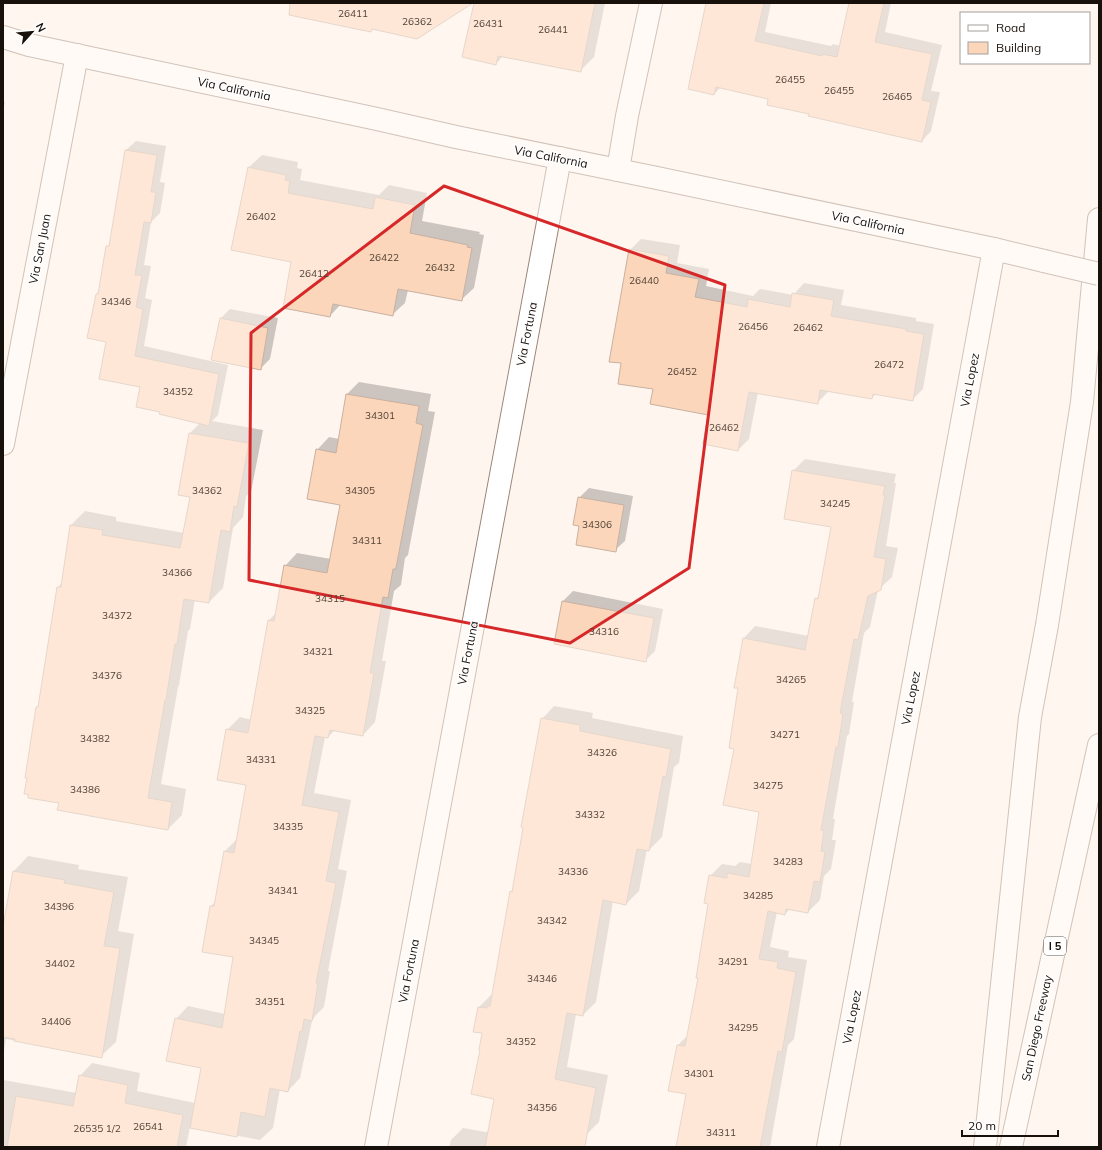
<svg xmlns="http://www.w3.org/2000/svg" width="1102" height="1150" font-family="Mulish,sans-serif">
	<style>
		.shadow { fill: #0003 }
		.building { fill: #fcd6ba; stroke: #c8b1a1 }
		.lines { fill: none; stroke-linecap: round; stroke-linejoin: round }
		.street-casing { stroke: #9a8576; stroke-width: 24 }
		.secondary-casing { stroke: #9a8576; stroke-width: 24 }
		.highway-casing { stroke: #9a8576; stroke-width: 24 }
		.street { stroke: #fff; stroke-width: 22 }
		.secondary { stroke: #fff; stroke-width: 22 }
		.highway { stroke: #fff; stroke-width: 22 }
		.secondary-bridge-casing { stroke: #9a8576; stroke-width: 24; stroke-linecap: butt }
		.secondary-bridge { stroke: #fff; stroke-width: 22 }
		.marked { fill: none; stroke: #d62828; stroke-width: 3; stroke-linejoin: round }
		.labels { text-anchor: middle; stroke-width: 3; stroke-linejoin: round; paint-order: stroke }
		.number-label { font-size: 10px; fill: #514236 }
		.shield { fill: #fff; stroke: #5d5854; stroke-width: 1 }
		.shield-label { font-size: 11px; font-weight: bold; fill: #18100a }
		.street-label { font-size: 12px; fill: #18100a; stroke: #fff }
	</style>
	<rect width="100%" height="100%" fill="#fff5ef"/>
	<g class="shadow">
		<path d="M475,3H605L594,57L581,70L503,56L496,64Z"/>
		<path d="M708,3H771L765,32L831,46L833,44L840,46L850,3H891L885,32L942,45L931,91L940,92L931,131L922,141L810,113L769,98L721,87L714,94Z"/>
		<path d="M3,102H5L3,112Z"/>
		<path d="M136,141L166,146L160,182L165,183L160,213L151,222L144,265L151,266L145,298L152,300L144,346L228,365L218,415L212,421L263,430L251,492L246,496L243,517L233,528L223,588L209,602L195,599L190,629L188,631L179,685L178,687L161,784L186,789L182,815L168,829L60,803L28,777H26L37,707L39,705L58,587L62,583L71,525L85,511L116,517V521L184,533L191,496L190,433L200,423L161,411L107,341L96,294L99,291L107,247L110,244L126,150Z"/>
		<path d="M262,155L298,162L297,168L302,169L300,180L379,195L389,185L427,193L422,221L480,232L479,234L484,235L474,288L461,300L408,290L405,303L392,315L341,304L330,316L292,261L232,249L249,167Z"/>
		<path d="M641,239L680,245L677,263L709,269L706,286L753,296L760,289L793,295L804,283L844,290L841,305L916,318V321L934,324L923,389L912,400L876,394L872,398L828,390V392L817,403L758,392L749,439L738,450L709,414L654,388L622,363L630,250Z"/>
		<path d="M230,309L278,318L270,359L260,369L220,319Z"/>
		<path d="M359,382L431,394L428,411L435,412L408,555L405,558L401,585L394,591L382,661H386L375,722L363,735L335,730L328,737H325L314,793L351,800L338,869L347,871L328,971H330L324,1007L315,1016L314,1018L312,1021L300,1078L288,1091L280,1089L273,1128L260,1140L190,1127L186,1147H3V1080L77,1093L80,1076L92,1063L140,1073L137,1091L195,1103L202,1068L176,1019L188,1006L225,1014L234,957L211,906L215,902L225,851L237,839L248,785L227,730L240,717L252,720L269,620L277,612L285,566L297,553L331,559L341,504L317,450L329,437L339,439L347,394Z"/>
		<path d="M805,459L896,474L894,483H896L886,546L898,548L892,577L878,590L870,627L864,633L852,702H854L849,734L847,736L833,819H835L832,840H836L831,869L824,876L820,900L808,912L790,909L785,914L777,912L770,947L789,951L788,957L807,960L794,1039L788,1045L770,1147H677L687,1094L678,1045L688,1035L699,977L709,903L710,876L722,864L735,866L740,862L752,864L761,811L735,748L739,688L735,687L744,638L755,626L809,636L816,599L820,594L833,526L793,471Z"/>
		<path d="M589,488L633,496L625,541L615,550L580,525L579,498Z"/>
		<path d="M573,591L663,609L655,651L645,661L563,601Z"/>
		<path d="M554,706L593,713L592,718L683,736L679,763L674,767L662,837L649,850L647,849L639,891L626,904L613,901L596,1002L583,1015L576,1014L567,1067L608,1075L599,1122L586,1135L495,1098L481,1049L483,1032L479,1007L492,994H493L511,892L513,889L542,719Z"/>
		<path d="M28,856L79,865L78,869L128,877L118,931L134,934L116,1042L101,1056L6,1039L3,1056V922L5,919L14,871Z"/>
		<path d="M463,1128L514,1137L512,1147H449L451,1140Z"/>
	</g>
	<g class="building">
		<path d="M290,3H473L417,39L372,29L371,32L289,15Z"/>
		<path d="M474,3H595L581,72L498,56L496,65L462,57Z"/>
		<path d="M706,3H764L755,41L822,56V54L837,57L849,3H884L875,42L932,54L922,100L931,102L922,142L808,116L809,114L767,105L768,99L716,87L714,95L688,89Z"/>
		<path d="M125,150L157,155L151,192H156L151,223L144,222L135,275H142L136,307L143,309L135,356L219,374L209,426L159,414L160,412L136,407L140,387L99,379L106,342L87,338L96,294H98L106,246H109Z"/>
		<path d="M248,167L286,175L285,180L290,181L288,193L373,209L375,197L415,205L410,233L468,245L467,247L472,248L462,301L398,289L393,316L333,304L330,317L283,308L291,262L231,250Z"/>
		<path d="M629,249L669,256L666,273L699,279L695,297L747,307L748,299L790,307L792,293L834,300L831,316L906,329V331L924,334L913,401L873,394L872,399L820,390L818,404L749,392L738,451L703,444L708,415L650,404L653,389L618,384L621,363L609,362Z"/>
		<path d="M220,318L268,328L261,370L211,360Z"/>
		<path d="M346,394L419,406L416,423L423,425L396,568V569H393L388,598L383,597L370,673H374L363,736L330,730L328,738L315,736L302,805L339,812L326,881L336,883L316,983H318L312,1021L304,1019L302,1032L300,1031L288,1092L270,1088L265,1117L241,1112L237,1137L190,1128L201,1068L166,1061L175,1018L222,1028L233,957L202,952L210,906H214L224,851L234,853L246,785L217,780L226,729L248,733L268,620L274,621L284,565L327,573L340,505L307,499L316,449L336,453Z"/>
		<path d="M189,433L249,443L237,507L234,506L230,532L221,530L209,603L184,599L177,644H175L166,700H165L148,798L172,802L168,830L57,810L59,803L28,798V794H24L27,778H25L36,707H38L57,587H61L70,525L103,530L102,535L180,548L190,497L178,495Z"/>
		<path d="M792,470L885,486L883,495H885L874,557L886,559L881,590L868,596L858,640L854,639L840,713L843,714L838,747H836L821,830L824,831L821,851L825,852L820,882L814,881L808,913L786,909L785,915L768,911L759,959L778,962L777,968L796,972L782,1052L778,1051L760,1147H676L686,1094L668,1091L677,1045L685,1046L698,978H696L708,904L704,903L709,875L727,878V873L749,877L759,812L723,805L734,749L729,748L738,688H734L743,638L805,650L815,598L818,599L831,527L784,519Z"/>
		<path d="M578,497L624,505L616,552L576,545L579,526L573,525Z"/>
		<path d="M562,601L654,618L646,662L554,644Z"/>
		<path d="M541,718L580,725V731L671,749L666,777L663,776L649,851L637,849L626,905L603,900L583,1016L567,1013L555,1079L596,1088L587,1135L585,1147H485L494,1099L471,1094L480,1050H479L482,1033L473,1032L478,1007L487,1008V1006H490L510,891L512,892L523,828L521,827Z"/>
		<path d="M13,871L65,880L64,883L114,892L104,946L120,948L102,1058L14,1041L15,1039L3,1037V926Z"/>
		<path d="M79,1075L128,1085L125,1103L183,1115L177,1147H7L16,1096L73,1106Z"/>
	</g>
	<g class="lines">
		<defs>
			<g id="street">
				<path d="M3,444L77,55"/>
				<path d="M376,1147L560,158"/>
				<path d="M828,1147L994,249"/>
			</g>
			<g id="secondary">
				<path d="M3,37L29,45L377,119L456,137L657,178L994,249L1044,261"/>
				<path d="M618,170L627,116L651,3"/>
			</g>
			<g id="highway">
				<path d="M985,1147L1030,717L1047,625L1082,402L1099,219"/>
				<path d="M1011,1147L1099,745"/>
			</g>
		</defs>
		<use href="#street" class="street-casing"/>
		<use href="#secondary" class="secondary-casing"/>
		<use href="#highway" class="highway-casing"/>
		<use href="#street" class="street"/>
		<use href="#secondary" class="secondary"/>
		<use href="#highway" class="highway"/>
		<defs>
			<path id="secondary-bridge" d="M1044,261L1099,274"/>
		</defs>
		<use href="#secondary-bridge" class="secondary-bridge-casing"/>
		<use href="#secondary-bridge" class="secondary-bridge"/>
	</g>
	<path d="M0 0H1102V1150H0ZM444,186L725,285L689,568L570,643L249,580L251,333Z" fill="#fff5ef" fill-opacity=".55" fill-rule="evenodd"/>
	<path class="marked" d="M444,186L725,285L689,568L570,643L249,580L251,333Z"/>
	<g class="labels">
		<g class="number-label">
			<text x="353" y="17">26411</text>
			<text x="417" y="25">26362</text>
			<text x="488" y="27">26431</text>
			<text x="553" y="33">26441</text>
			<text x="790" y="83">26455</text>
			<text x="839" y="94">26455</text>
			<text x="897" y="100">26465</text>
			<text x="261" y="220">26402</text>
			<text x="384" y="261">26422</text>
			<text x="440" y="271">26432</text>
			<text x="314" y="277">26412</text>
			<text x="644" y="284">26440</text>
			<text x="116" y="305">34346</text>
			<text x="753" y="330">26456</text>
			<text x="808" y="331">26462</text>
			<text x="889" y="368">26472</text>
			<text x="682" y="375">26452</text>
			<text x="178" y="395">34352</text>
			<text x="380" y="419">34301</text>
			<text x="724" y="431">26462</text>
			<text x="207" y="494">34362</text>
			<text x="360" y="494">34305</text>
			<text x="835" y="507">34245</text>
			<text x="597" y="528">34306</text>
			<text x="367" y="544">34311</text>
			<text x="177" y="576">34366</text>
			<text x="330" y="602">34315</text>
			<text x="117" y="619">34372</text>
			<text x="604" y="635">34316</text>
			<text x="318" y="655">34321</text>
			<text x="107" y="679">34376</text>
			<text x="791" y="683">34265</text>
			<text x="310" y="714">34325</text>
			<text x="785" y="738">34271</text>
			<text x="95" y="742">34382</text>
			<text x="602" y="756">34326</text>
			<text x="261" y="763">34331</text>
			<text x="768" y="789">34275</text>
			<text x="85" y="793">34386</text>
			<text x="590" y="818">34332</text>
			<text x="288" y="830">34335</text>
			<text x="788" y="865">34283</text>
			<text x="573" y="875">34336</text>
			<text x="283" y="894">34341</text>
			<text x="758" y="899">34285</text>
			<text x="59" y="910">34396</text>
			<text x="552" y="924">34342</text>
			<text x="264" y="944">34345</text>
			<text x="733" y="965">34291</text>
			<text x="60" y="967">34402</text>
			<text x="542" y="982">34346</text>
			<text x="270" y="1005">34351</text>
			<text x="56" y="1025">34406</text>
			<text x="743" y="1031">34295</text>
			<text x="521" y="1045">34352</text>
			<text x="699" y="1077">34301</text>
			<text x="542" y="1111">34356</text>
			<text x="148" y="1130">26541</text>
			<text x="97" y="1132">26535 1/2</text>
			<text x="721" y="1136">34311</text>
		</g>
		<rect class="shield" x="1044" y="937" width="22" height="18" rx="3"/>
		<g class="shield-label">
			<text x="1055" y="950">I 5</text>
		</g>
		<g class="street-label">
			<text transform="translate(234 89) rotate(12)" y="4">Via California</text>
			<text transform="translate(551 157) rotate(11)" y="4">Via California</text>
			<text transform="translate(868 223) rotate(12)" y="4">Via California</text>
			<text transform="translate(40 249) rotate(-79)" y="4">Via San Juan</text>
			<text transform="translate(527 334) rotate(-79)" y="4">Via Fortuna</text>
			<text transform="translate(970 380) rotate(-79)" y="4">Via Lopez</text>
			<text transform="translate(468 653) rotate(-79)" y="4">Via Fortuna</text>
			<text transform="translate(911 698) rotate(-79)" y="4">Via Lopez</text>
			<text transform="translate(409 971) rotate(-79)" y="4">Via Fortuna</text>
			<text transform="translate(852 1017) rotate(-79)" y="4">Via Lopez</text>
			<text transform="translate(1037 1028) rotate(-78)" y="4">San Diego Freeway</text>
		</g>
	</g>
	<rect width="1102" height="1150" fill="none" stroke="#18100a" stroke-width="8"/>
	<rect x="960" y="12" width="130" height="52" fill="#ffffff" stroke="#a39f9d"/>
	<rect x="968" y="25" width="20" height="6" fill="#ffffff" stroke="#a39f9d"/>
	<text x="996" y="32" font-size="12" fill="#18100a">Road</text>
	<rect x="968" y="42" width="20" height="12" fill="#fcd6ba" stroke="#a39f9d"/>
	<text x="996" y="52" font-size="12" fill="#18100a">Building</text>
	<g transform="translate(32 32) rotate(63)" stroke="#ffffff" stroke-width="3" paint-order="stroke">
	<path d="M0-3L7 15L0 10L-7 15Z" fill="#18100a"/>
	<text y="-6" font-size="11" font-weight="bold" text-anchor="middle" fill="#18100a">N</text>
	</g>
	<path d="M962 1130v6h96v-6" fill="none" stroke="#18100a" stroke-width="2"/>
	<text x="968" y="1130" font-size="12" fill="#18100a" stroke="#ffffff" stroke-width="3" paint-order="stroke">20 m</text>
</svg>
